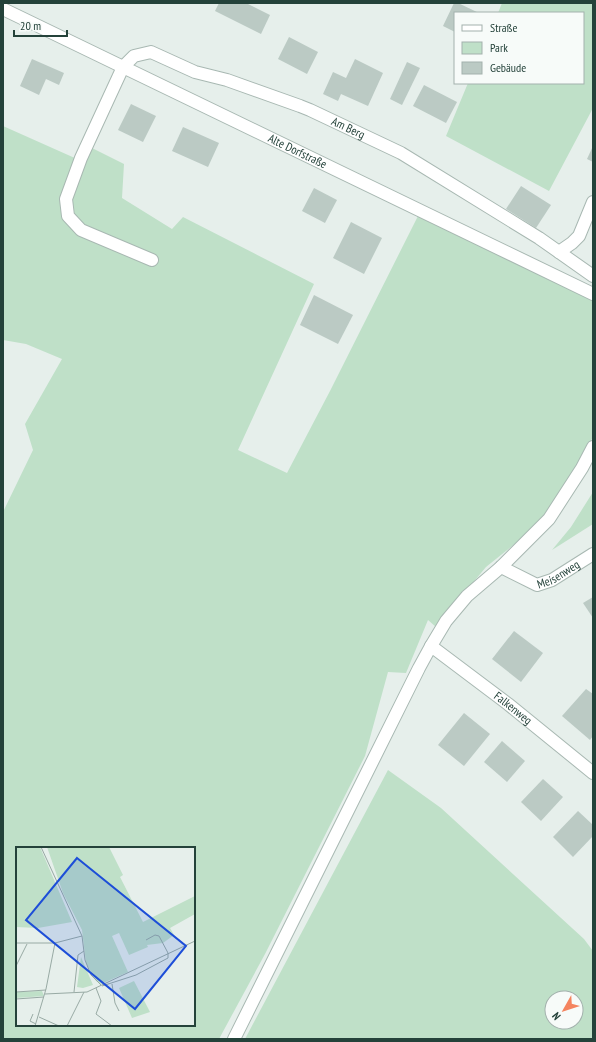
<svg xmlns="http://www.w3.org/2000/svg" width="596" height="1042" font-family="'PT Sans Narrow',sans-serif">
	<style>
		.green { fill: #bfe0c8; fill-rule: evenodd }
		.building { fill: #bbcac4 }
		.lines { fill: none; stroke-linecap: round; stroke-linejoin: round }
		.minor-casing { stroke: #a8b8b2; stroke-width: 14 }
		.minor { stroke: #fff; stroke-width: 12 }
		.labels { text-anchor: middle; stroke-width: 4; stroke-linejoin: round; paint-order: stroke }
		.street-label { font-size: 12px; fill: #24423a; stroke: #f7fbf9 }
		.inset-road { fill: none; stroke: #98aaa4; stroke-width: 1 }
		.view { fill: #1d4ed8; fill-opacity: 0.15; stroke: #1d4ed8; stroke-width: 2 }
		.inset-edge { fill: none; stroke: #24423a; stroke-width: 2 }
	</style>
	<rect width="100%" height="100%" fill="#e6efeb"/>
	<g class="green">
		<path d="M502,3H593V108L549,191L446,136L468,83H583V13H498Z"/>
		<path d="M3,126L77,159L92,148L124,164L122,198L172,229L183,217L314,284L238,450L287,473L330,391L418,216L574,290L593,300V437L561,498L543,521L486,567L436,627L428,620L406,673L388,672L365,756L265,954L219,1039H3V512L33,450L25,424L62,359L26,344L3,340ZM17,848H194V1025H17Z"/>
		<path d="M593,492V524L552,550L571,527Z"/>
		<path d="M388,770L441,808L584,939L593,951V1039H245ZM552,998H576V1022H552Z"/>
	</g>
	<g class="building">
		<path d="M219,3H246L270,15L261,34L215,11Z"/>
		<path d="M454,3H458L479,13H455V32L443,26Z"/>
		<path d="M289,37L318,52L307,74L278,59Z"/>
		<path d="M32,59L64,73L59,85L46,79L39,95L20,86Z"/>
		<path d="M355,59L383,73L368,106L341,94L338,101L323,94L333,72L346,78Z"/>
		<path d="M407,62L420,68L402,105L390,99Z"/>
		<path d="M424,85L457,102L446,123L413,106Z"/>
		<path d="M131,104L156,116L143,142L118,130Z"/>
		<path d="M183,127L219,143L208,167L172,151Z"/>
		<path d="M593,146V162L587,159Z"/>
		<path d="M521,186L551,205L536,228L506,209Z"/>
		<path d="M314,188L337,200L325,223L302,211Z"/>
		<path d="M351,222L382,238L364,274L333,258Z"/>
		<path d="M314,295L353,315L338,344L300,325Z"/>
		<path d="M593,597V618L583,603Z"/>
		<path d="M514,631L543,653L521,682L492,659Z"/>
		<path d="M586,689L593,694V736L590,740L562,716Z"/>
		<path d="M464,713L490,734L464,766L438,745Z"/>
		<path d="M502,741L525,761L507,782L484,762Z"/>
		<path d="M543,779L563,797L541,821L521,802Z"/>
		<path d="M578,811L593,825V836L573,857L553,837Z"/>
	</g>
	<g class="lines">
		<defs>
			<g id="minor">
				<path id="s1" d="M3,9L593,294"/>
				<path d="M559,252L572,243L579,236L593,202"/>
				<path id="s2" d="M152,260L81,230L68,216L66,199L81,158L123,67L134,56L151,52L195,72L227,80L300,106L310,110L401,153L539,238L593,276"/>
				<path id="s3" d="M501,567L537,585L552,580L593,554"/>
				<path id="s4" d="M431,646L508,704L593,773"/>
				<path d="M234,1039L419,668L431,646L446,621L467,596L501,567L549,519L582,468L593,447"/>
			</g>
		</defs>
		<use href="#minor" class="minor-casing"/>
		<use href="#minor" class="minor"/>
	</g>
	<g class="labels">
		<g class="street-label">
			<text dy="4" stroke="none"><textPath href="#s2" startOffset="502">Am Berg</textPath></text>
			<text dy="4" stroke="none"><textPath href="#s1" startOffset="327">Alte Dorfstraße</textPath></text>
			<text dy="4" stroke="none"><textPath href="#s3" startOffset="64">Meisenweg</textPath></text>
			<text dy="4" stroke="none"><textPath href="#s4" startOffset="103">Falkenweg</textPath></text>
		</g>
	</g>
	<g transform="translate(16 847)">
		<rect width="179" height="179" fill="#e6efeb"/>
		<path d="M0,0H24L56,75L22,81L0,80ZM31,0H93L107,28L104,30L127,75L179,49V67L154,81L158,88L147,96L131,98L132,100L113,108L103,86L96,89L112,125L85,137L80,134L70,116L66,83L47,46ZM65,110L77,138L67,141L61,140ZM118,134L134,165L116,171L103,141ZM26,144L28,149L0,151V145Z" fill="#bfe0c8"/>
		<path class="inset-road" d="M25,0L66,89L69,113L75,128L85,138M0,96H39L66,89M0,119L11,97M96,137L99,156L103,164M86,139L120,128L152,111V106L143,89L139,88L130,93M80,141L85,154L80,167L96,179M0,145L30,143M58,145L62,108L68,104M29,147L71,145L179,94M0,152L28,150M17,167L14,174L20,177M23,170L43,179M19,179L30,142L39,96M51,179L68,145"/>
		<path class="view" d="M61,11L170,99L119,162L10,73Z"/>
		<rect width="179" height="179" class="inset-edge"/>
	</g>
	<rect width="596" height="1042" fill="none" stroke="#24423a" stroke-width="8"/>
	<rect x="454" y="12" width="130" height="72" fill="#f7fbf9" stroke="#a3b1ad"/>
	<rect x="462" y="25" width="20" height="6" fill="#ffffff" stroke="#a3b1ad"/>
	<text x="490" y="32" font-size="12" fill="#24423a">Straße</text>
	<rect x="462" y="42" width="20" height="12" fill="#bfe0c8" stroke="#a3b1ad"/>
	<text x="490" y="52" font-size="12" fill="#24423a">Park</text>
	<rect x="462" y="62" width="20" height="12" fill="#bbcac4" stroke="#a3b1ad"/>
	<text x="490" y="72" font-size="12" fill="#24423a">Gebäude</text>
	<g transform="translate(564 1010) rotate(231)"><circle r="19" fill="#f7fbf9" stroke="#a3b1ad"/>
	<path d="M0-3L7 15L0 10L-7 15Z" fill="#f4845f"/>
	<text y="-6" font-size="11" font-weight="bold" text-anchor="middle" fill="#24423a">N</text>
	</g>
	<path d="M14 30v6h53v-6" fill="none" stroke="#24423a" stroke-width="2"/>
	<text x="20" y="30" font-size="12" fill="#24423a" stroke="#f7fbf9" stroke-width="3" paint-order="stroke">20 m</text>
</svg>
